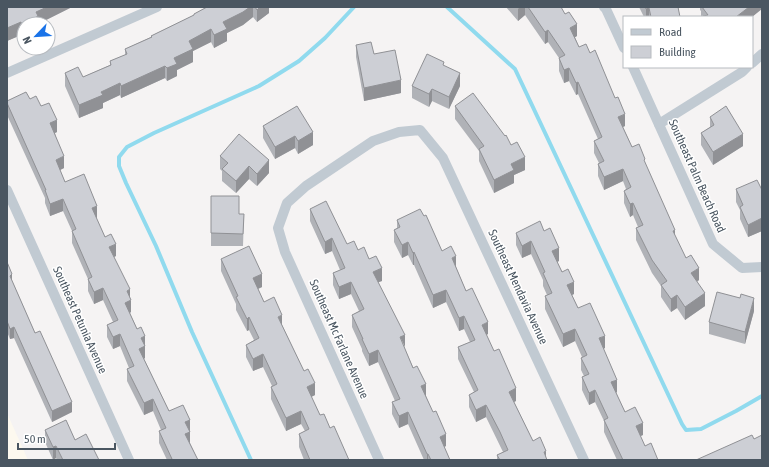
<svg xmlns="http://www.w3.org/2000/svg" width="769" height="467" font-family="'Asap Condensed',sans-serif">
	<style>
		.commercial { fill: #fdf9ef }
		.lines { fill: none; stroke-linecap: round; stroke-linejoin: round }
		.stream { stroke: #90daee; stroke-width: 4 }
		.minor { stroke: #c1cad2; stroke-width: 10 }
		.wall { fill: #b0b2b7 }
		.shaded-wall { fill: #909195 }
		.building { fill: #cdcfd5; stroke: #909195 }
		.labels { text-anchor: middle; stroke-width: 3; stroke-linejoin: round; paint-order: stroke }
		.street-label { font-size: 12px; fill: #4a5661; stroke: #fff }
	</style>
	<rect width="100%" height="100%" fill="#f5f3f3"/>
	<path class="commercial" d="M7,413L28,460H7Z"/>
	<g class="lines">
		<g class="stream">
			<path d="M447,7L515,69L682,424L686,430L701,429L736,411L762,396"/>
			<path d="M251,460L192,332L156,246L126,183L119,166V157L127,147L154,133L259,86L299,61L325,38L354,7"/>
		</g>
		<g class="minor">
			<path d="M604,7L606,9L624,48"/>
			<path d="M752,63L762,54"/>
			<path d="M633,67L713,244L742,268L762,267"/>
			<path d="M7,73L157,7"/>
			<path d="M659,124L742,72L747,67"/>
			<path d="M7,190L129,460"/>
			<path d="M379,460L285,252L278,228L287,203L306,186L373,141L399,132L420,130L443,158L584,460"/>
		</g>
	</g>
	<g class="wall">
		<path d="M7,7H72L38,24L22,37L21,35L7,41Z"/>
		<path d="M207,7H269V13L257,22L253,17L243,25L227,33V41L214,48L211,42L193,51V62L177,70V76L167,81L165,78L121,98L120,95L103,103V108L79,118L65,86V73L83,77L110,65V61L125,55V49L151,37V36L194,15V14Z"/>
		<path d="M506,7H561L577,36L575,37L579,47L590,53L625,126L623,127L632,147L645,163L675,237L686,258L699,280L697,282L705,306L685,320L677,308L671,312L661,297V286L652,273L636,240V228L638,227L633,215L630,217L624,203V191L626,189L623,181L604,190L598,176V164L599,163L594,153V141L598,139L578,94L576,95L569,81L564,83L559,71V58L548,42L545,44L525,15L518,21Z"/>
		<path d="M639,7H678L680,17H644Z"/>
		<path d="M700,7H762L752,17H701V11L700,10Z"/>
		<path d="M356,45L401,93L364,101L356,57Z"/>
		<path d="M444,66L460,86L449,109L432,101L429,107L412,98V86Z"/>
		<path d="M30,99L41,106L57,132L55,133L64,168L60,170L65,182L97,218H96L105,237L116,256L114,257L130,298L131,312L130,313L137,329L145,336V358L144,359L169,411L190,420V443L198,460H167L159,443V431L161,430L153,411L144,415L127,381V369L129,368L120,346L113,349L107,337V325L113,322L103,300L94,304L88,291V279L72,243V231L63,211L50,216L45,203V198L7,115V101Z"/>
		<path d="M297,106L313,145L298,154L295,148L275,159L263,138V126Z"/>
		<path d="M455,106L511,145L525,170L514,175V183L494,193L479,161V151L455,119Z"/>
		<path d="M710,117L743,146L713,165L701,145V133L710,127Z"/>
		<path d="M220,156L269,173L257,186L249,179L236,193L222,181V171L220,169Z"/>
		<path d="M736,189L762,190V231L748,237L740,219V210L736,202Z"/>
		<path d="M211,196L239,214H244L243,246H211Z"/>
		<path d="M310,209L347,244L358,250L369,259L382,281L378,282L404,347L426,396L446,446L444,447L450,460H424L408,424L399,428L392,414V402L395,401L378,362L369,366L362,351V349L352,327V315L359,311L351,294L339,299L333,285V273L340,270L332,251L325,254L310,221Z"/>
		<path d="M424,216L442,251L456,267L466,291L488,334L486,335L516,401L514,402L533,441L547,460H497V455L503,452L486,417L476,422L469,407V395L474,392L458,359V347L470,342L464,329L459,331L446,302L433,308L414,265H413L408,255L402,258L394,242V230L397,228V220Z"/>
		<path d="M544,231L559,261L557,262L574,294L572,295L578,308L605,348L603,349L617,392L616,393L625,412L643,435L640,436L645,446L658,460H617L604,432V421L595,402L589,405L582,390V377L584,376L581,370V358L582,357L575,341L563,347L545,309V296L547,295L543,286V280L531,254L522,258L516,245V233Z"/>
		<path d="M221,259L262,287L258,289L264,302L282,325L315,395L311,397L320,415L330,428L349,460H304L299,447V434L305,431L301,424L286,431L271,399V387L272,386L263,367L253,371L246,357V345L254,340L249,330L247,331L236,310V304L221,271Z"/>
		<path d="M7,262L12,281L35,333L72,412L52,422L14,338L10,339L7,332Z"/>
		<path d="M754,311L745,344L709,334V322Z"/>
		<path d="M45,430L75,440L99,460H57L56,458L53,460L45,442Z"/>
	</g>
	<g class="shaded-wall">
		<path d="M47,7H72L38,24H24V36L22,37V25L36,12Z"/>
		<path d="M250,7H253V17L243,25L227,33V41L214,48V35L223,22Z"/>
		<path d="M260,7H269V13L257,22V10Z"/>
		<path d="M520,7H525V15L518,21V9Z"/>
		<path d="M749,7H762V9L752,17H736Z"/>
		<path d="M649,8V17H646V9Z"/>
		<path d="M21,22V35L7,41V28Z"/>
		<path d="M577,24V36L570,40V28Z"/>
		<path d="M211,29V42L193,51V62L177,70V76L167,81V68L174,58L189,41Z"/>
		<path d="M548,30V42L545,44V32Z"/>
		<path d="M165,66V78L121,98V86Z"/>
		<path d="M569,68V81L564,83V70Z"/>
		<path d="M460,73V86L449,109V97Z"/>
		<path d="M401,80V93L364,101V88Z"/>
		<path d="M578,82V94L576,95V83Z"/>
		<path d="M120,83V95L103,103V108L79,118V105L101,92Z"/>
		<path d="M432,89V101L429,107V94Z"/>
		<path d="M625,114V126L618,129V117Z"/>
		<path d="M57,120V132L50,135V123Z"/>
		<path d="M313,132V145L298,154V141Z"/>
		<path d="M743,134V146L713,165V152Z"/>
		<path d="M295,136V148L275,159V147Z"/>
		<path d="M64,156V168L56,172V160Z"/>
		<path d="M525,157V170L514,175V183L494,193V180L511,164Z"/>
		<path d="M269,160V173L257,186V174Z"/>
		<path d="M249,166V179L236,193V181Z"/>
		<path d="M623,169V181L604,190V177Z"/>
		<path d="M63,199V211L50,216V204Z"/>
		<path d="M633,203V215L630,217V204Z"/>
		<path d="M97,206V218L92,220V208Z"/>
		<path d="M762,218V231L748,237V225Z"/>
		<path d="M675,230V242L673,231Z"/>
		<path d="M332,238V251L325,254V242Z"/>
		<path d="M531,241V254L522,258V246Z"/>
		<path d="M408,242V255L402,258V245Z"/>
		<path d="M116,244V256L109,259V247Z"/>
		<path d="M559,248V261L552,264V251Z"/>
		<path d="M414,252V265H413V253Z"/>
		<path d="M456,256V269L452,258Z"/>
		<path d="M382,268V281L373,284V272Z"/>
		<path d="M699,268V280L691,285V273Z"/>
		<path d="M12,274V285L10,276Z"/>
		<path d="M262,274V287L253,291V278Z"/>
		<path d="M351,282V294L339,299V287Z"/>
		<path d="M574,282V294L567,297V285Z"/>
		<path d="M103,288V300L94,304V292Z"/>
		<path d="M130,289V301L131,300V312L125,315V303L127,291Z"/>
		<path d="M446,290V302L433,308V295Z"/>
		<path d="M705,293V306L685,320V307Z"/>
		<path d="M677,295V308L671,312V299Z"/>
		<path d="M754,298V311L745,344V332Z"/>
		<path d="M282,315V327L278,317Z"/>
		<path d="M464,316V329L459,331V318Z"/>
		<path d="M249,317V330L247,331V319Z"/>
		<path d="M488,322V334L482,337V325Z"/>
		<path d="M14,327V338L10,339V329Z"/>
		<path d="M575,329V341L563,347V334Z"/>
		<path d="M120,334V346L113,349V337Z"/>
		<path d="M405,335V347L400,337Z"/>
		<path d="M145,336V358L139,361V349L141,338Z"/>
		<path d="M605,336V348L599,351V338Z"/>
		<path d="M378,350V362L369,366V354Z"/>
		<path d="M263,354V367L253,371V359Z"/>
		<path d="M617,380V392L611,395V382Z"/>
		<path d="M315,383V395L307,399V387Z"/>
		<path d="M426,384V396L421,399V386Z"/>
		<path d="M516,388V401L509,404V392Z"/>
		<path d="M595,390V402L589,405V393Z"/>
		<path d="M153,399V411L144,415V403Z"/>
		<path d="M72,402V412L52,422V411Z"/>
		<path d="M486,405V417L476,422V410Z"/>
		<path d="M301,411V424L286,431V418Z"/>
		<path d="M408,412V424L399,428V416Z"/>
		<path d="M190,420V444L185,446V422Z"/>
		<path d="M643,423V435L636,438V426Z"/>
		<path d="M446,434V446L440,449V437Z"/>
		<path d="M56,446V458L53,460V447Z"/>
		<path d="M546,451V460L544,452Z"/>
		<rect x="427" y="454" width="1" height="6"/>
	</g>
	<g class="building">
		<path d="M7,7H47L36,12L38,16L22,25L21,22L7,28Z"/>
		<path d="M207,7H250L243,12L223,22L227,29L214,35L211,29L189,41L193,49L174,58L177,64L167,68L165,66L121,86L120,83L101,92L103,95L79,105L65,73L78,67L83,77L111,65L110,61L127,54L125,49L152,37L151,36L194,15V14Z"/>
		<path d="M255,7H260L257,10Z"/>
		<path d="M528,7H561L565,14L569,12L577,24L570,28L579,47L586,44L590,53L595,50L615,98L618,97L625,114L618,117L632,147L639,144L645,159L644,160L675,230L673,231L686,258L691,255L699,268L691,273L705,293L685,307L677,295L671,299L661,285L667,281L652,260L636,228L643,225L633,203L630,204L624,191L631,187L623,169L604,177L598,164L604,161L594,141L602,137L578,82L576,83L569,68L564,70L559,58L565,55L548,30L545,32Z"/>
		<path d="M645,7H678L680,17H651L649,8L646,9Z"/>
		<path d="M702,7H749L736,17H704L703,16L708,15Z"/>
		<path d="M371,42L374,54L395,50L401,80L364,88L356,45Z"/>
		<path d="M427,54L444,62L443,65L460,73L449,97L432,89L429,94L412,86Z"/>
		<path d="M26,92L30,99L36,96L41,106L49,103L57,120L50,123L64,156L56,160L65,182L84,174L97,206L92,208L105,237L111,234L116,244L109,247L130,289L127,291L131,300L125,303L137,329L141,327L145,336L141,338L145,346L139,349L169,411L183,405L190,420L185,422L190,432L185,434L198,460H169L172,459L159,431L166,428L153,399L144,403L127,369L134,366L120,334L113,337L107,325L118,320L103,288L94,292L88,279L92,277L72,231L76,229L63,199L50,204L45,190H46L7,103V101Z"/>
		<path d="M473,93L505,136L506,135L511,145L517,142L525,157L511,164L514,170L494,180L479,149L484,146L455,106Z"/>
		<path d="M297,106L313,132L298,141L295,136L275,147L263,126Z"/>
		<path d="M726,106L743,134L713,152L701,133L714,125L710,117Z"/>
		<path d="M239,134L269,160L257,174L249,166L236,181L222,169L228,163L220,156Z"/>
		<path d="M757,180L762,190V218L748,225L740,207L743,205L736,189Z"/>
		<path d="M211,196H239V214H244L243,234L211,233Z"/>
		<path d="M326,201L347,244L354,241L358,250L364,247L369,259L376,256L382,268L373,272L405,335L400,337L413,368L417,366L426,384L421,386L433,412L436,411L446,434L440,437L450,460H431L428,454H427L408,412L399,416L392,402L400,399L378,350L369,354L362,339H363L352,315L364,309L351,282L339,287L333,273L345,268L332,238L325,242L310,209Z"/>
		<path d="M420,209L424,216L426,215L442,251L451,246L456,256L452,258L466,291L472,288L488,322L482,325L494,351L499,349L516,388L509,392L533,441L540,437L546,451L544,452L547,460H500L497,455L508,450L500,432L486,405L476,410L469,395L478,390L458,347L475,340L464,316L459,318L446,290L433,295L414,252L413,253L408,242L402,245L394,230L400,227L397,220Z"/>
		<path d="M540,221L544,231L550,228L559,248L552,251L562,272L568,269L574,282L567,285L578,308L590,303L605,336L599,338L617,380L611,382L625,412L635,407L643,423L636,426L645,446L651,443L658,460H623L604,420L608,418L595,390L589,393L582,377L589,374L581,358L587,355L575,329L563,334L545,296L552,293L543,273L545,272L531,241L522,246L516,233Z"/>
		<path d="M249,246L262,274L253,278L264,302L274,297L282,315L278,317L304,371L308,369L315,383L307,387L320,415L324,414L330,428L334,426L349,460H310L299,434L309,429L301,411L286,418L271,387L277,384L263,354L253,359L246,345L259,338L249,317L247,319L236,297L238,296L221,259Z"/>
		<path d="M7,262L12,274L10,276L35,333L40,331L72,402L52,411L14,327L10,329L7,321Z"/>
		<path d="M717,292L740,298L741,294L754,298L745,332L709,322Z"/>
		<path d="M66,420L75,440L86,434L99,460H63L56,446L53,447L45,430Z"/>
		<path d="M752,435L754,439L762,435V460H696Z"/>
	</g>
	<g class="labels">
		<g class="street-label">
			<text transform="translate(697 176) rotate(66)" y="4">Southeast Palm Beach Road</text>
			<text transform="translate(518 287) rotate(65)" y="4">Southeast Mendavia Avenue</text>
			<text transform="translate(80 320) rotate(66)" y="4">Southeast Petunia Avenue</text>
			<text transform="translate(339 339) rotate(66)" y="4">Southeast Mc Farlane Avenue</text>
		</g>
	</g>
	<rect width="769" height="467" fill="none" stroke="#4a5661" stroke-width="16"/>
	<rect x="623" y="16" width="130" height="52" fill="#ffffff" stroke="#b7bbc0"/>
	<rect x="631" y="29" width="20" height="6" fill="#c1cad2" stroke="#b7bbc0"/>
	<text x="659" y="36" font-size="12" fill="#4a5661">Road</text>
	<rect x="631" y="46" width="20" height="12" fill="#cdcfd5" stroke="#b7bbc0"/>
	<text x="659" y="56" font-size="12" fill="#4a5661">Building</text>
	<g transform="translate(36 36) rotate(245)"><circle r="19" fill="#ffffff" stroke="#b7bbc0"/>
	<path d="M0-3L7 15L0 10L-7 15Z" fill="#1a73e8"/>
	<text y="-6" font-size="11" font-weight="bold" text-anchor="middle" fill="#4a5661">N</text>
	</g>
	<path d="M18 443v6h97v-6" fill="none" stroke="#4a5661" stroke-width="2"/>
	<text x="24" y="443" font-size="12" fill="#4a5661" stroke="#ffffff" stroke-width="3" paint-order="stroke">50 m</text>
</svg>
